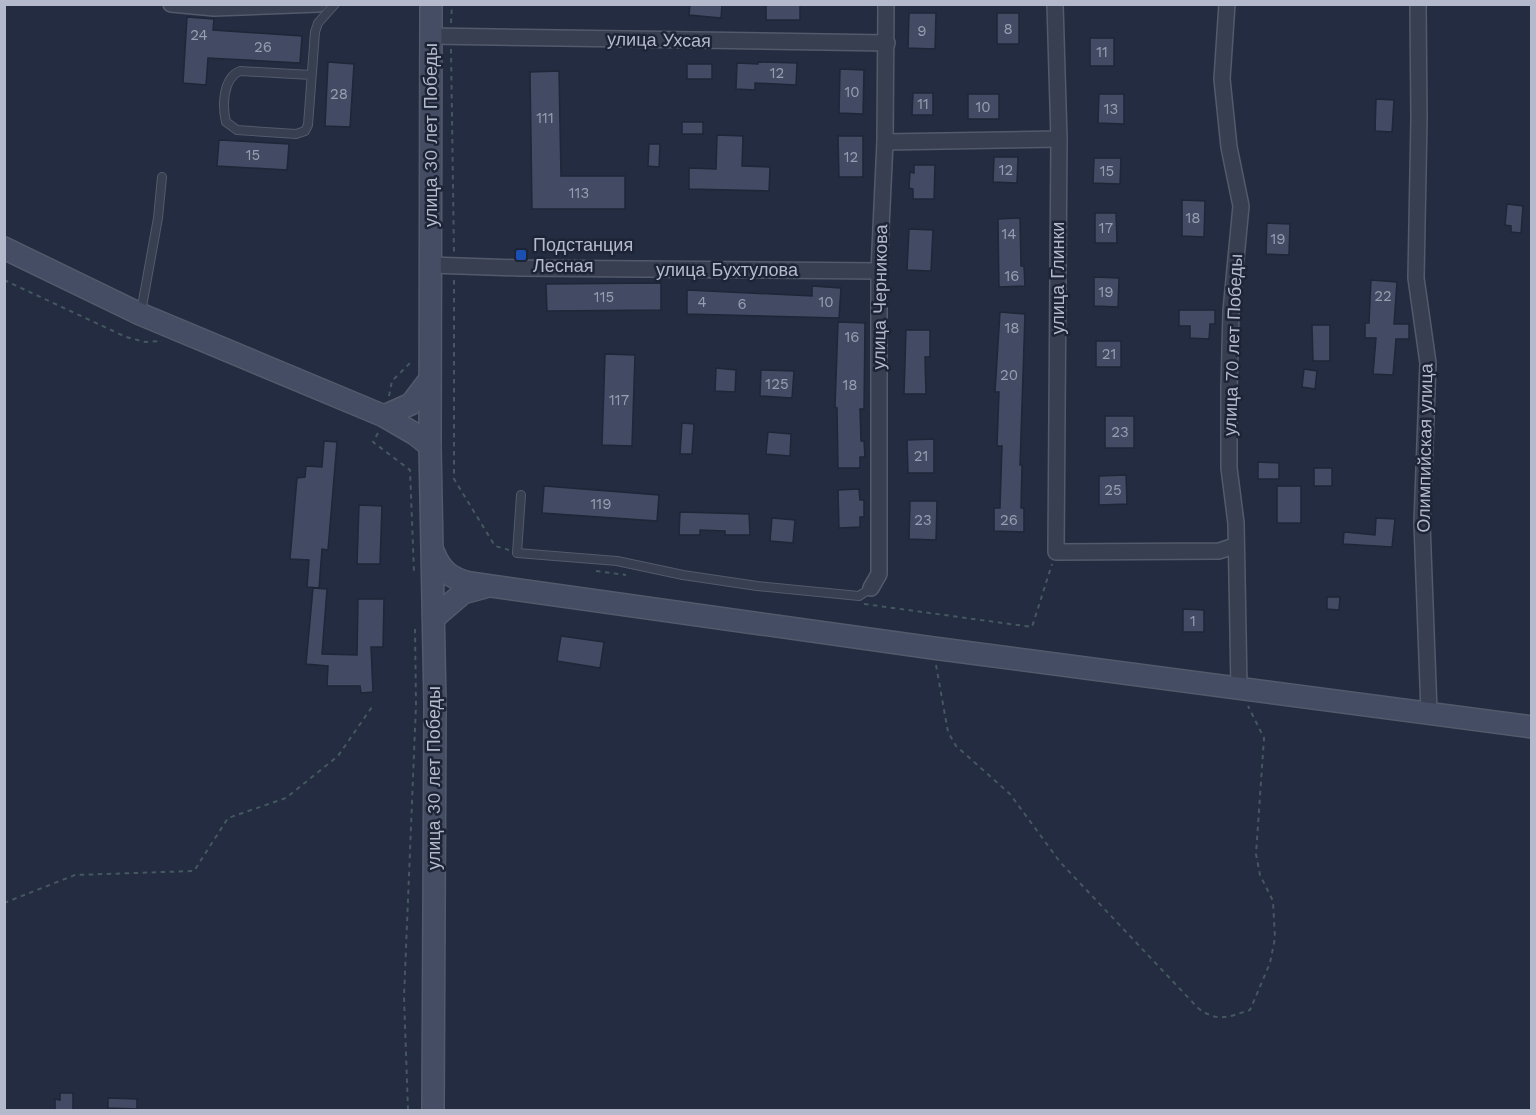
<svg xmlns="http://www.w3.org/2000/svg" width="1536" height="1115" font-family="'Work Sans',sans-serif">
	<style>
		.building { fill: #424b63; stroke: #1f2638; stroke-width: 1.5 }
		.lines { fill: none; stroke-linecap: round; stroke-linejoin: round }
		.lane-casing { stroke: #535a6b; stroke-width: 10 }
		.street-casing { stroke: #535a6b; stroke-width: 18 }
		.secondary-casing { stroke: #535a6b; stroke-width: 24 }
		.path { stroke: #44585f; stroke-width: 2; stroke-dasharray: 4.5 4.5; stroke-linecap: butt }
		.lane { stroke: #383f51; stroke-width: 8 }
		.street { stroke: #383f51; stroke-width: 15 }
		.secondary { stroke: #454d64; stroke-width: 21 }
		.transit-dot { fill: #1a4fb4; stroke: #1d2436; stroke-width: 2 }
		.labels { text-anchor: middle; stroke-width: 5; stroke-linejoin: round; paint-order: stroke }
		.number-label { font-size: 15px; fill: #989eb1 }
		.street-label { font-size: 18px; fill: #b4bacb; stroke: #1d2436 }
		.poi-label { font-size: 18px; fill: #b4bacb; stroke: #1d2436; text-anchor: start }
	</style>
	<rect width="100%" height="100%" fill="#232c41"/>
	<g class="building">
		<path d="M690,4H722L721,18L689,15Z"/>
		<rect x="766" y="4" width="34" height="16"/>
		<path d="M909,13H936L935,49L908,48Z"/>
		<rect x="997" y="13" width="22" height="31"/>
		<path d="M187,17L214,19L213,30L302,36L300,63L208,58L206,85L183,83Z"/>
		<rect x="1090" y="38" width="24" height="28"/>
		<path d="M328,62L354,64L350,127L325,126Z"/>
		<path d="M758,62L797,63L796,85L755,83V90L736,89L737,63L758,64Z"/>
		<rect x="687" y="64" width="25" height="15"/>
		<path d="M840,69L864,70L863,114L839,113Z"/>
		<path d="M559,71L561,176H625V209H532L530,72Z"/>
		<path d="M913,93H933V115H912Z"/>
		<rect x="968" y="94" width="31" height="25"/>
		<path d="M1099,94H1124V124L1098,123Z"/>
		<path d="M1376,99L1394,100L1392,132L1375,131Z"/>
		<rect x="682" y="122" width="21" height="12"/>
		<path d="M717,135L743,136L742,166L770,167L769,191L689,189V168L716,169Z"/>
		<path d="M838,136H863V177H839Z"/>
		<path d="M219,140L289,144L287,170L217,166Z"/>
		<path d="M649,144H660L659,167L648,166Z"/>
		<path d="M994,157H1018L1017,183L993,182Z"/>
		<path d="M1094,158H1121L1120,184L1093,183Z"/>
		<path d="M914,165H935L934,199H913V189L909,188L910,172L914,173Z"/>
		<path d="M1182,200L1205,201L1204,237L1182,236Z"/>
		<path d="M1507,204L1523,206L1521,233L1511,232V226L1505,225Z"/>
		<path d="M1095,213H1116L1117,243H1095Z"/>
		<path d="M1020,218L1021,266H1024L1025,286L999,287L998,219Z"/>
		<path d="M1267,223L1290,224L1289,255L1266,254Z"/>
		<path d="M909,229L933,230L931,271L907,270Z"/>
		<path d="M1094,277L1119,278L1118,307L1094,306Z"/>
		<path d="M1371,280L1397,282L1394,324H1409V339H1396L1393,375L1373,374L1376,338H1365V323H1369Z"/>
		<path d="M661,283V310L547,311L546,284Z"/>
		<path d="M812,286L841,288L839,318L687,314V290L812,296Z"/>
		<path d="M1179,310H1215V324H1210L1209,339L1190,338V326H1179Z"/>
		<path d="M1000,312L1025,314L1020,465H1022L1021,508H1024V532L994,531V508H1000L1002,446H997L999,392H995Z"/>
		<path d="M838,322L865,323L864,409H860L861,441H864L865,457H860V468H838L837,408L835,407Z"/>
		<path d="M1312,325H1330V361H1313Z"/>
		<path d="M906,330H930V357H925L926,394H904Z"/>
		<rect x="1096" y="341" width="25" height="26"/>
		<path d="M605,354L635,355L632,446L602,445Z"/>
		<path d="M716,368L736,370L735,392L715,391Z"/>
		<path d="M1304,369L1317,371L1315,389L1302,387Z"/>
		<path d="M761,370L794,371L792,398L760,396Z"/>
		<rect x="1105" y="416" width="29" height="32"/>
		<path d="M682,423L694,424L692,454H680Z"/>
		<path d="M768,432L791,434L790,456L766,454Z"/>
		<path d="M934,439V473H908L907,440Z"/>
		<path d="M324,441L337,442L328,550L322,549L319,588L307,587L309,560L290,559L297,478L305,477L306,466L322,467Z"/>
		<path d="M1258,462L1279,463V479H1258Z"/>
		<rect x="1314" y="468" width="18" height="18"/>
		<path d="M1126,475L1127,504L1099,505V476Z"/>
		<path d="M544,486L659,495L657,521L542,513Z"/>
		<rect x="1277" y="486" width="24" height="37"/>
		<path d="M859,489L860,500H864V517H860V527L839,528L838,490Z"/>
		<path d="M910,501H937L936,540L909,539Z"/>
		<path d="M359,505L382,506L380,564H357Z"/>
		<path d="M680,512L749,514L750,535H725V531L700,530V535H679Z"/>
		<path d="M772,518L795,520L793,543L770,541Z"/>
		<path d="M1376,518L1395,519L1392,547L1343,544L1344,532L1375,535Z"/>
		<path d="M313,588L327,589L322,654L357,655L358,599H384L383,647H371L373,692L361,693L360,686H327L328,666L306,664Z"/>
		<path d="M1327,597H1340L1339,610L1327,609Z"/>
		<path d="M1183,609L1204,610V632H1183Z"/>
		<path d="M561,636L604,642L600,668L557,661Z"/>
		<path d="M60,1093H73V1110H55V1099L60,1100Z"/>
		<path d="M108,1098L137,1099V1109L108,1108Z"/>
	</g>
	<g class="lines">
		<defs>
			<g id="lane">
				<path d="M311,75L240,71C223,78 222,105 226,122L237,130L296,134L305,131L308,125L315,32L318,23L335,4"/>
				<path d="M141,312L158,218L162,177"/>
				<path d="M521,495L517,553L617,561L683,575L757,586L859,596L871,588"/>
			</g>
			<g id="street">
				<path d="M171,4L214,8L319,4"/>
				<path d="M1055,4L1059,139L1056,552L1219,551L1234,546"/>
				<path d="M1227,4L1222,79L1229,147L1241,206L1231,311L1229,387V468L1236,523L1239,687"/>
				<path d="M1418,4L1419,119L1416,278L1428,363L1422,523L1429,712"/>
				<path d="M431,36L887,43"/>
				<path d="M885,142L1059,139"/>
				<path d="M431,265L520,268L879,271"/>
				<path d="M871,588L879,574V271L885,142L886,4"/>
			</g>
			<g id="secondary">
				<path d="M431,4L430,446L435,705L433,1110"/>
				<path d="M4,248L140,314L384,416L415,434L430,446"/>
				<path d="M384,416L411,404L430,379"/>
				<path d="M434,553C441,571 452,579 470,583L933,648L1532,727"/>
				<path d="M434,618L463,593L485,587"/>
			</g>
		</defs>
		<use href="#lane" class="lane-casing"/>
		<use href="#street" class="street-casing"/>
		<use href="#secondary" class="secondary-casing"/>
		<g class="path">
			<path d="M451,23L452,4"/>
			<path d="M451,49L454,254"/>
			<path d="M4,280L126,337L145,342L162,341"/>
			<path d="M454,280V479L495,546L509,550"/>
			<path d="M389,396L392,381L413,360"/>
			<path d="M378,433L373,442L410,470L414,572"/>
			<path d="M596,571L626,575"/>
			<path d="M864,604L1032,627L1052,564"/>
			<path d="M936,665L948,732L956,746L1010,794L1060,862L1198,1008C1218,1023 1227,1017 1250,1010L1270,963L1275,938L1273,901L1260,875L1256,854L1264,738L1248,706"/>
			<path d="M4,903L75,875L194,871L228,818L286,798L338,756L374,704"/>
			<path d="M408,1110L404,997L416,705L415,629"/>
		</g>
		<use href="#lane" class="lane"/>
		<use href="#street" class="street"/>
		<use href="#secondary" class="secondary"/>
	</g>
	<rect class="transit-dot" x="515" y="249" width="12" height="12" rx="3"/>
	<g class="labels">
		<g class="number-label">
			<text x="1008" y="34">8</text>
			<text x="922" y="36">9</text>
			<text x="199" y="40">24</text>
			<text x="263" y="52">26</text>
			<text x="1102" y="57">11</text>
			<text x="777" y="78">12</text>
			<text x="852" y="97">10</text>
			<text x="339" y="99">28</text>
			<text x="923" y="109">11</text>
			<text x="983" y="112">10</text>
			<text x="1111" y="114">13</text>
			<text x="545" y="123">111</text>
			<text x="253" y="160">15</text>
			<text x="851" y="162">12</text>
			<text x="1006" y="175">12</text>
			<text x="1107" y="176">15</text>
			<text x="579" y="198">113</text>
			<text x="1193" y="223">18</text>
			<text x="1106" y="233">17</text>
			<text x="1009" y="239">14</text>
			<text x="1278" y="244">19</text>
			<text x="1012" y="281">16</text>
			<text x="1106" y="297">19</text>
			<text x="1383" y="301">22</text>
			<text x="604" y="302">115</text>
			<text x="702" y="307">4</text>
			<text x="826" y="307">10</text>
			<text x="742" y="309">6</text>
			<text x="1012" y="333">18</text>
			<text x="852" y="342">16</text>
			<text x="1109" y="359">21</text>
			<text x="1009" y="380">20</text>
			<text x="777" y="389">125</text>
			<text x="850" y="390">18</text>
			<text x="619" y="405">117</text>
			<text x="1120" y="437">23</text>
			<text x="921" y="461">21</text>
			<text x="1113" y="495">25</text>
			<text x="601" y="509">119</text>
			<text x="923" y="525">23</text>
			<text x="1009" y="525">26</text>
			<text x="1193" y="626">1</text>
		</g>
		<g class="street-label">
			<text transform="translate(659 40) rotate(1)" y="6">улица Ухсая</text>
			<text transform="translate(431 135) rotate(-90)" y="6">улица 30 лет Победы</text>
			<text x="727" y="276">улица Бухтулова</text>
			<text transform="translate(1058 278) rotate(-90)" y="6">улица Глинки</text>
			<text transform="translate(880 297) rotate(-89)" y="6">улица Черникова</text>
			<text transform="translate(1233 345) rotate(-88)" y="6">улица 70 лет Победы</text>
			<text transform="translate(1425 448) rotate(-89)" y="6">Олимпийская улица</text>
			<text transform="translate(434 778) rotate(-90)" y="6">улица 30 лет Победы</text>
		</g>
		<g class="poi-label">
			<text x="533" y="251">Подстанция<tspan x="533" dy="21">Лесная</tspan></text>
		</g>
	</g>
	<rect width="1536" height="1115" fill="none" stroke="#b4bacb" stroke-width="12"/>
</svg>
